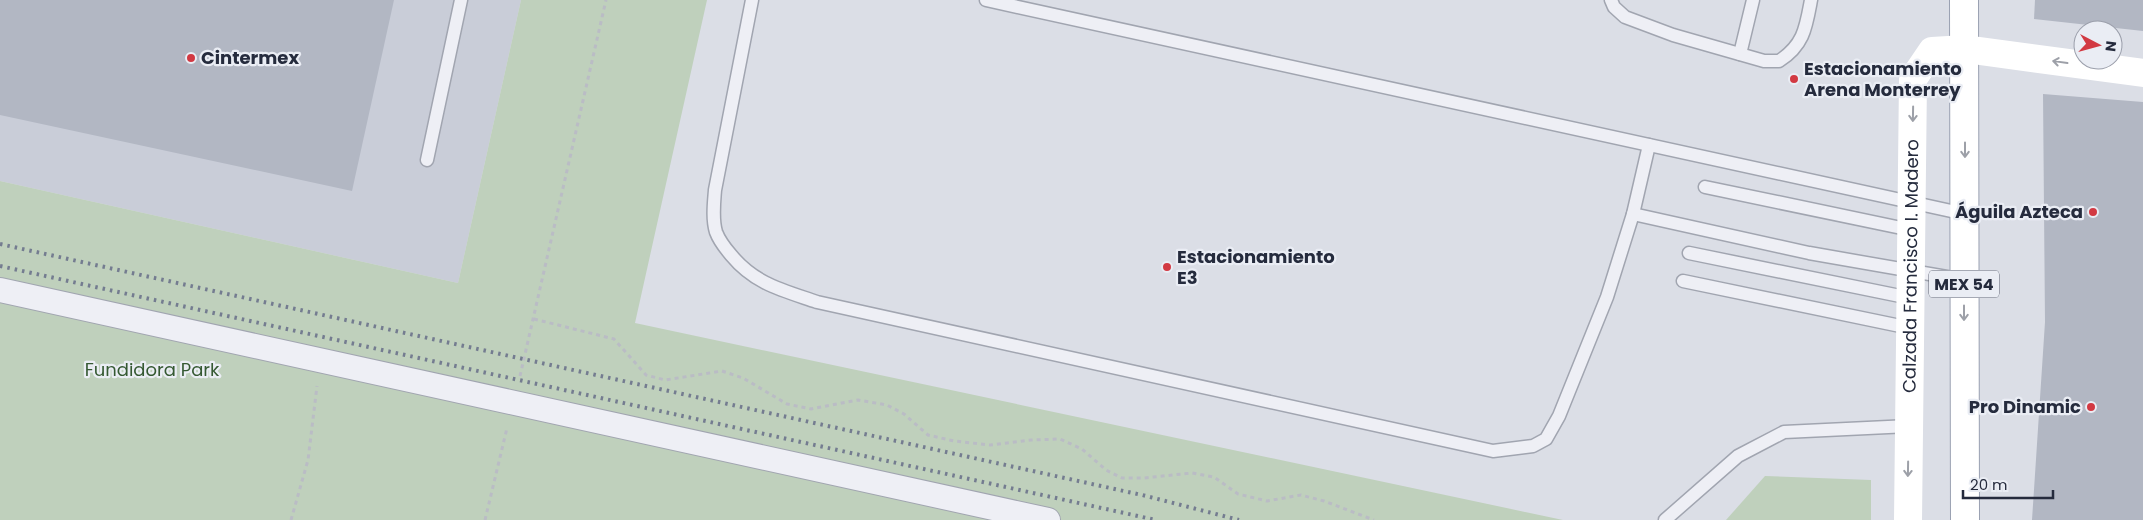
<svg xmlns="http://www.w3.org/2000/svg" width="2143" height="520" font-family="Poppins,sans-serif">
	<style>
		.built { fill: #c9cdd8 }
		.green { fill: #bfd0bc }
		.building { fill: #b2b7c3 }
		.lines { fill: none; stroke-linecap: round; stroke-linejoin: round }
		.lane-casing { stroke: #a1a5b0; stroke-width: 15 }
		.street-casing { stroke: #a1a5b0; stroke-width: 26 }
		.primary-casing { stroke: #9aa1b2; stroke-width: 30 }
		.path { stroke: #babcc5; stroke-width: 3; stroke-dasharray: 4 4; stroke-linecap: butt }
		.lane { stroke: #eeeff5; stroke-width: 12 }
		.street { stroke: #eeeff5; stroke-width: 24 }
		.secondary { stroke: #fff; stroke-width: 28 }
		.primary { stroke: #fff; stroke-width: 28 }
		.rail { stroke: #747c90; stroke-width: 4; stroke-dasharray: 2.5 5; stroke-linecap: butt }
		.oneway { stroke: #9da0a8 }
		.poi-dot { fill: #d23942; stroke: #eaedf4; stroke-width: 2 }
		.labels { text-anchor: middle; stroke-width: 4.5; stroke-linejoin: round; paint-order: stroke }
		.shield { fill: #eaedf4; stroke: #606574; stroke-width: 1 }
		.shield-label { font-size: 16px; font-weight: bold; fill: #252b3d }
		.poi-label { font-size: 18px; font-weight: bold; fill: #252b3d; stroke: #eaedf4; text-anchor: start }
		.street-label { font-size: 18px; fill: #252b3d; stroke: #eaedf4 }
		.park-label { font-size: 18px; fill: #355932; stroke: #eaedf4 }
	</style>
	<rect width="100%" height="100%" fill="#dbdee6"/>
	<path class="built" d="M0,0H521L458,283L0,181Z"/>
	<g class="green">
		<path d="M521,0H707L635,323L1563,520H0V181L458,283Z"/>
		<path d="M1765,476L1871,480V520H1726Z"/>
	</g>
	<g class="building">
		<path d="M0,0H394L352,191L0,115Z"/>
		<path d="M2035,0H2143V31L2034,19Z"/>
		<path d="M2043,94L2143,102V520H2032L2045,322Z"/>
	</g>
	<g class="lines">
		<defs>
			<g id="lane">
				<path d="M752,0L715,190C714,203 712,219 716,232C719,240 725,248 731,255C755,284 782,290 817,302L1493,451L1533,446L1546,439L1559,416L1607,297L1633,214L1649,145"/>
				<path d="M986,0L1965,214"/>
				<path d="M1611,0L1614,7L1625,17L1673,35L1764,61H1779C1804,45 1806,27 1811,0"/>
				<path d="M1740,54L1753,0"/>
				<path d="M427,160L461,0"/>
				<path d="M1705,187L1911,230"/>
				<path d="M1633,214L1809,253L1964,280"/>
				<path d="M1689,253L1910,298"/>
				<path d="M1683,281L1910,328"/>
				<path d="M1665,520L1738,456L1784,432L1909,426"/>
			</g>
			<path id="street" d="M0,290L1048,520"/>
			<path id="primary" d="M1964,0L1965,520"/>
		</defs>
		<use href="#lane" class="lane-casing"/>
		<use href="#street" class="street-casing"/>
		<use href="#primary" class="primary-casing"/>
		<g class="path">
			<path d="M534,319L614,339L646,375L665,380L722,371L743,378L787,404L811,409L858,400L887,405L904,414L928,435L954,441L990,445L1031,440L1060,439L1082,449L1106,470L1122,478H1144L1192,473L1214,477L1238,494L1267,501L1301,495L1324,501L1374,520"/>
			<path d="M520,376L606,0"/>
			<path d="M291,520L308,460L317,386"/>
			<path d="M485,520L507,428"/>
		</g>
		<use href="#lane" class="lane"/>
		<use href="#street" class="street"/>
		<path class="secondary" id="s1" d="M1908,520L1913,79L1932,51L1965,49L2143,73"/>
		<use href="#primary" class="primary"/>
		<g class="rail">
			<path d="M0,244L1142,495L1239,520"/>
			<path d="M0,266L1156,520"/>
		</g>
	</g>
	<defs><path id="oneway-shaft" d="M-6 0H5M1.5-3L5.5 0L1.5 3" fill="none" stroke-width="1.6" stroke-linecap="round" stroke-linejoin="round" transform="scale(1.25)"/></defs>
	<g class="oneway">
		<use href="#oneway-shaft" transform="translate(2060 62) rotate(-172)"/>
		<use href="#oneway-shaft" transform="translate(1913 114) rotate(91)"/>
		<use href="#oneway-shaft" transform="translate(1965 150) rotate(90)"/>
		<use href="#oneway-shaft" transform="translate(1964 313) rotate(90)"/>
		<use href="#oneway-shaft" transform="translate(1908 469) rotate(91)"/>
	</g>
	<g class="poi-dot">
		<circle cx="191" cy="58" r="5"/>
		<circle cx="1794" cy="79" r="5"/>
		<circle cx="2093" cy="212" r="5"/>
		<circle cx="1167" cy="267" r="5"/>
		<circle cx="2091" cy="407" r="5"/>
	</g>
	<g class="labels">
		<rect class="shield" x="1929" y="270.5" width="70" height="27" rx="4"/>
		<g class="shield-label">
			<text x="1964" y="290">MEX 54</text>
		</g>
		<g class="poi-label">
			<text x="201" y="64">Cintermex</text>
			<text x="1804" y="75">Estacionamiento<tspan x="1804" dy="21">Arena Monterrey</tspan></text>
			<text x="2083" y="218" text-anchor="end">Águila Azteca</text>
			<text x="1177" y="263">Estacionamiento<tspan x="1177" dy="21">E3</tspan></text>
			<text x="2081" y="413" text-anchor="end">Pro Dinamic</text>
		</g>
		<g class="street-label">
			<text dy="6" stroke="none"><textPath href="#s1" startOffset="254">Calzada Francisco I. Madero</textPath></text>
		</g>
		<g class="park-label">
			<text x="152" y="376">Fundidora Park</text>
		</g>
	</g>
	<g transform="translate(2098 45) rotate(96)"><circle r="24" fill="#eaedf4" stroke="#9b9fab"/>
	<path d="M0-4L9 19L0 12L-9 19Z" fill="#d23942"/>
	<text y="-8" font-size="14" font-weight="bold" text-anchor="middle" fill="#252b3d">N</text>
	</g>
	<path d="M1963 490v8h90v-8" fill="none" stroke="#252b3d" stroke-width="2.5"/>
	<text x="1970" y="490" font-size="15" fill="#252b3d" stroke="#eaedf4" stroke-width="4" paint-order="stroke">20 m</text>
</svg>
